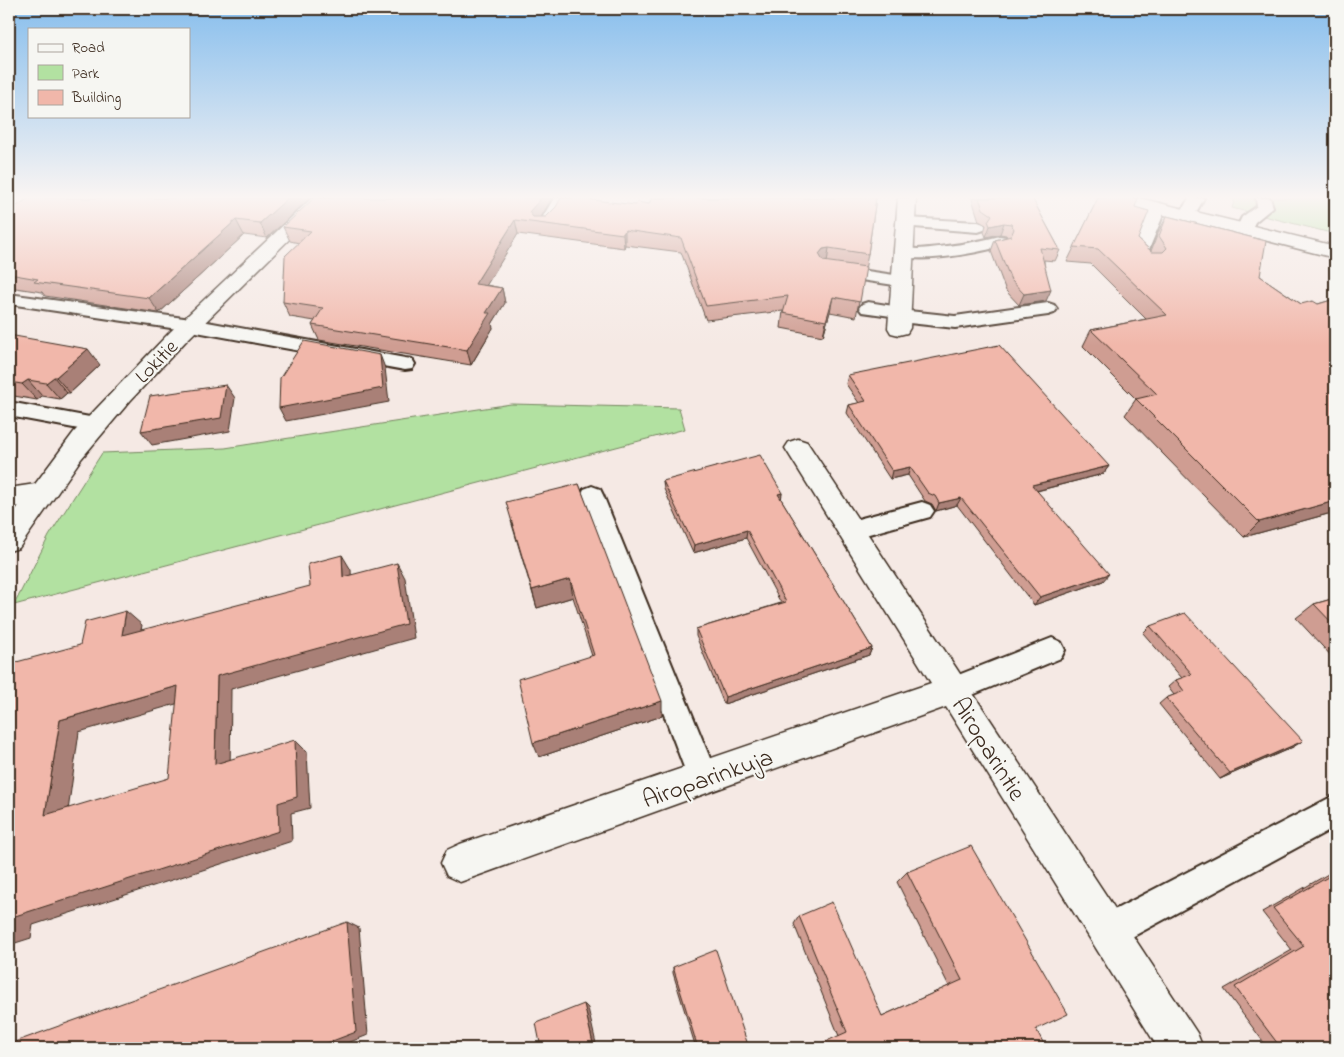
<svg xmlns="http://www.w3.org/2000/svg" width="1344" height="1057" font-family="'Indie Flower',sans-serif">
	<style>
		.green { fill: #b2e1a1; stroke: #768660 }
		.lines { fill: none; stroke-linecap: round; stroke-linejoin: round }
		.service-casing { stroke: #3b2a1e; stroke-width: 4 }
		.minor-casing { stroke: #3b2a1e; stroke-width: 3 }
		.tertiary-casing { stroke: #3b2a1e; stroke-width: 3 }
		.service { fill: #f6f6f2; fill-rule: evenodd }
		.minor { fill: #f6f6f2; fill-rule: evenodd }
		.tertiary { fill: #f6f6f2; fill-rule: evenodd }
		.wall { fill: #cf9d92; stroke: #3b2a1e }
		.shaded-wall { fill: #a98077; stroke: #3b2a1e }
		.building { fill: #f1b7aa; stroke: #3b2a1e; fill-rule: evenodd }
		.labels { text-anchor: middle; stroke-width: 4.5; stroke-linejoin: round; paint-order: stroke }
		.street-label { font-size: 21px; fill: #3b2a1e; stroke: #f6f6f2 }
		.near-street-label { font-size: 25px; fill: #3b2a1e; stroke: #f6f6f2 }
	</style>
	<rect width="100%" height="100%" fill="#f5e9e4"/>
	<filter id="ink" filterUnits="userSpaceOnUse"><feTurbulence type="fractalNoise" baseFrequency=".02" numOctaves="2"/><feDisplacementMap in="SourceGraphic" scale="10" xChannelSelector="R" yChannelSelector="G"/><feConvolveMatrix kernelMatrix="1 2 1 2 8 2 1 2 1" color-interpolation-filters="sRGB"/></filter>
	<g filter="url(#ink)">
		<g class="green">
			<path d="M1235,198H1335V234L1232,208Z"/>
			<path d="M511,404L679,408L685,429L14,605L49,536L102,453L225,448Z"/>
		</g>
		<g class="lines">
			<defs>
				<g id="service">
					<path d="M554,198H569L556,221L547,230H535L533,227L542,218Z"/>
					<path d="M1189,198H1204L1193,218H1181L1179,215Z"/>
					<path d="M1256,198H1270L1273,207L1255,222L1250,232H1238L1236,229L1242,217L1257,206Z"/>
					<path d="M1158,203L1164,205L1166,208L1148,252L1157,262L1154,266C1143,268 1137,262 1131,253L1150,208L1152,205Z"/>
					<path d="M907,218L978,222L984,224L986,227L984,230L978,232L901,226L899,223L901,220Z"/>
					<path d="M1000,236L1006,237L1008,241L1006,245C977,253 927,263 898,256L896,252L898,248C905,247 911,249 918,249C945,247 973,243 1000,236Z"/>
					<path d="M833,266L901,276L907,277L910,281L907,285L901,286L827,275L824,271L827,267Z"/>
					<path d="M9,294L191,319L405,358L412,359L415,364L412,369L405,370L191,331L9,304Z"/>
					<path d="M868,302L906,308L909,311L955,316L1048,303L1054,305L1057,309L1054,313L1048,315L955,328L900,322L893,320L891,316L862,312L859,308L862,304Z"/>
					<path d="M9,402L95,418L102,420L106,425L102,430L95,432L9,416Z"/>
					<path d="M592,486L600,489L603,495L718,778L714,789L703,793L692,789L688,778L581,495L584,489Z"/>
					<path d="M922,502L930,505L934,511L930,517L851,539L843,537L839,530L843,523Z"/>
					<path d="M1052,638L1061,642L1065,650L1061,658L953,703L943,699L939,690L943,681Z"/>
					<path d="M1335,795V827L1119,944L1107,949L1095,944L1090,932L1095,920Z"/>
				</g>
				<g id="minor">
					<path d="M898,198H916L910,328L907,333L899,335L891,333L888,328Z"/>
					<path d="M798,439L807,442L1197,1033L1203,1048H1158L946,707L460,882L447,876L441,863L447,850L460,844L931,683L785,448L789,442Z"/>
					<path d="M42,483L51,486L55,493L51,500L9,508V488Z"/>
				</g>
				<g id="tertiary">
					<path d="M312,198H331L185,342L130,401L81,459L19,548L9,551V519L74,432L170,332Z"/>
					<path d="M1110,198H1139L1335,246V258L1113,202Z"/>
				</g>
			</defs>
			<use href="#service" class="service-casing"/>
			<use href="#minor" class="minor-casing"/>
			<use href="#tertiary" class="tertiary-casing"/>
			<use href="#service" class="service"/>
			<use href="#minor" class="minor"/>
			<use href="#tertiary" class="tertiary"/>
		</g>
		<g class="wall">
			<path d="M310,198L267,238L244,235L159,313L45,296L42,292L9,287V211Z"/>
			<path d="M652,198H876L868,254L856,317L830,312L823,336L781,328L783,311L706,320L681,252L625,245L624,248L518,234L486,285L502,288L505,303L492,324L493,328L471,365L319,340L312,325L315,321L290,317L283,302L299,243L290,241L283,227L546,217L636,205L649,204Z"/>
			<path d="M972,198H1032L1060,250L1055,261L1044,260L1046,301L1019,305L1006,291L991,251L995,240L1007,237L1006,235L1000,234L986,237L984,232L986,225L979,221L972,199Z"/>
			<path d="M1098,198L1135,207L1138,239L1151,251L1159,231L1167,216L1260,276L1301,304H1318L1335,299V512L1244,537L1125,415L1136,399L1083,346L1091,330L1146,319L1091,264L1067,262Z"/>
			<path d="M9,335L100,365L70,393H67L60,399L42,396L37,400L14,396L12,401H9Z"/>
			<path d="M848,375L1109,466L1103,474L1037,491L1103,581L1034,605L957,505L936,511L932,504L925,501L908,475L890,479L847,413L849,405L859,403L846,384Z"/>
			<path d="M663,481L782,493L781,499L872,648L869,655L724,704L696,636V629L781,603L746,538L693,553L664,489Z"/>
			<path d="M579,484L662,716L539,757L592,656L573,597L537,608L511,521Z"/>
			<path d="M1335,598V660L1296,618L1314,604Z"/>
			<path d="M1150,626L1293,747L1220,779L1159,704L1166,698L1174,695L1168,687L1176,680L1182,678L1143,633Z"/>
			<path d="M1335,870V1048H1268L1224,989L1292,950L1262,912Z"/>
			<path d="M907,872L1036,1029L839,1036L794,924L799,916L882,1016L949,986L897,882Z"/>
			<path d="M673,967L749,1048H696L673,973Z"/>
		</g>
		<g class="shaded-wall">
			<path d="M288,198H310L267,238L260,223Z"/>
			<path d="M541,198H552L541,217L535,222L529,212Z"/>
			<path d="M236,220L244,235L159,313L149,298Z"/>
			<path d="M515,220L518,234L478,299L475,284Z"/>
			<path d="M1004,223L1000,234L986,237L990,226Z"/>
			<path d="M625,230V245L624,248L623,234Z"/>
			<path d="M829,248L827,263L821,264L819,254L823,249Z"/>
			<path d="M502,288L505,303L492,324L493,328L471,365L467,350L486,313Z"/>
			<path d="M1051,290L1046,301L1019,305L1024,294Z"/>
			<path d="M833,297L830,312L823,336L826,321Z"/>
			<path d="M88,349L100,365L70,393L56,377Z"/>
			<path d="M380,355L385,368L389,402L286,421L279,408Z"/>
			<path d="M54,377L67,393L60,399L46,383Z"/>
			<path d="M28,380L42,396L37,400L22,384Z"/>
			<path d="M226,385L235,398L230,431L152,445L141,431Z"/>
			<path d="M9,390L14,396L12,401L9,397Z"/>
			<path d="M1109,466L1103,474L1028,493L1032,485Z"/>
			<path d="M910,467L908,475L890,479L892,471Z"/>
			<path d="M782,493L781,501L778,494Z"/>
			<path d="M961,498L957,505L936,511L939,503Z"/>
			<path d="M1335,501V512L1244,537L1259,522Z"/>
			<path d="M747,530L746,538L693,553L694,545Z"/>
			<path d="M342,555L351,570L352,592L343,577Z"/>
			<path d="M397,563L405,578L414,638L231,689L230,775L215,764L217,676Z"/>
			<path d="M1109,574L1103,581L1034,605L1040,597Z"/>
			<path d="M570,579L573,597L537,608L532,590Z"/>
			<path d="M126,611L142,625L138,648L122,635Z"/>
			<path d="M872,648L869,655L724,704L725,697Z"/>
			<path d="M178,686L193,699L79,732L66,825L45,815L60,720Z"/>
			<path d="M662,701V716L539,757L533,743Z"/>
			<path d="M295,740L307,752L310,808L291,813L292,841L33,925L31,938L9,945V918L278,803Z"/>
			<path d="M1303,741L1293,747L1220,779L1230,773Z"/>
			<path d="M347,922L359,928L368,1035L335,1048H314Z"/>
			<path d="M584,1004L588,1008L597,1048H594Z"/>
		</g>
		<g class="building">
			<path d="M29,198H288L260,223L236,220L149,298L34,282L38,279L9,274V211Z"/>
			<path d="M314,198H541L538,202L529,212L533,217H546L556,207L561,198H577L636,205L637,202L649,204L652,198H876L868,254L829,248L823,249L819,254L823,261L866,267L860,302L833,297L826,321L783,313L788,296L706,306L681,238L625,230L623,234L515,220L475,284L502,288L486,313H490L467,350L312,325L323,308L283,302L285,256L311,231L283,227Z"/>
			<path d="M979,198H1032L1060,250L1040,248L1051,290L1024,294L1011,280L995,240L1011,236L1014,229L1011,224L1004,223L990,226L988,221L992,215L983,209Z"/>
			<path d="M1098,198H1138L1135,207L1149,211L1138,239L1152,252H1163L1167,248L1159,236L1167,216L1266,241L1260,276L1301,304L1313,301L1318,304L1335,299V501L1259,522L1136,399L1157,394L1091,330L1167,315L1098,249L1074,247Z"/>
			<path d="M9,335L88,349L56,377H54L46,383L28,380L22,384L9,382Z"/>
			<path d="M304,341L380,355L383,388L279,408L280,378Z"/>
			<path d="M999,345L1109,466L1032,485L1109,574L1040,597L961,498L939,503L935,496L928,493L910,467L892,471L849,405L866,401L848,375Z"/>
			<path d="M226,385L221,418L141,431L150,396Z"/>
			<path d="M760,455L782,493L778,494L872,648L725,697L696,629L786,602L747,530L694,545L663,481Z"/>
			<path d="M579,484L662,701L533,743L518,679L594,655L570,579L532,590L506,502Z"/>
			<path d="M342,555L343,577L397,563L406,624L217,676L215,764L295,740L297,797L278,803L279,831L9,918V664L80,645L85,622L126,611L122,635L310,586L308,564ZM178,686L169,778L45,815L60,720Z"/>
			<path d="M1335,598V626L1314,604Z"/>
			<path d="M1185,613L1303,741L1230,773L1166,698L1184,691L1176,680L1192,674L1150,626Z"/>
			<path d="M971,846L1068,1014L1036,1029L1046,1048H811L847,1032L799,916L832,902L882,1016L962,980L907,872Z"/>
			<path d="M1335,873V1048H1281L1235,987L1304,946L1273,908Z"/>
			<path d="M347,922L356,1032L314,1048H9V1044Z"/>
			<path d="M716,950L749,1048H698L673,967Z"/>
			<path d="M584,1004L594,1048H541L536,1023Z"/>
		</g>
	</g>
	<linearGradient id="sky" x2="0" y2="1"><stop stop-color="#87beed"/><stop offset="0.57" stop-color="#faf5f3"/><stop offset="1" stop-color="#faf5f3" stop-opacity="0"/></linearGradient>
	<rect width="1344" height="346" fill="url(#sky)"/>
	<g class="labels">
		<g class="street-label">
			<text transform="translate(156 361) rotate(-46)" y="7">Lokitie</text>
		</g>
		<g class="near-street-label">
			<text transform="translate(990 748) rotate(58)" y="9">Airoparintie</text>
			<text transform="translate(707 777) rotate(-19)" y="9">Airoparinkuja</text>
		</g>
	</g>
	<rect width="1344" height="1057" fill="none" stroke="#f6f6f2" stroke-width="30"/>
	<rect x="15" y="15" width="1314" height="1027" fill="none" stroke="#3b2a1e" stroke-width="2" filter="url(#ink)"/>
	<rect x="28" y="28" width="162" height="90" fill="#f6f6f2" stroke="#aba49d"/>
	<rect x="38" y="44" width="25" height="8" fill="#f6f6f2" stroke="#aba49d"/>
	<text x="72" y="52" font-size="15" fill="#3b2a1e">Road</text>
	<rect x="38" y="65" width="25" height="15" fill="#b2e1a1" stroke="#aba49d"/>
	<text x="72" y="78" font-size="15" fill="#3b2a1e">Park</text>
	<rect x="38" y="90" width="25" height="15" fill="#f1b7aa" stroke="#aba49d"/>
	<text x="72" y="102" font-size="15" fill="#3b2a1e">Building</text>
</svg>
